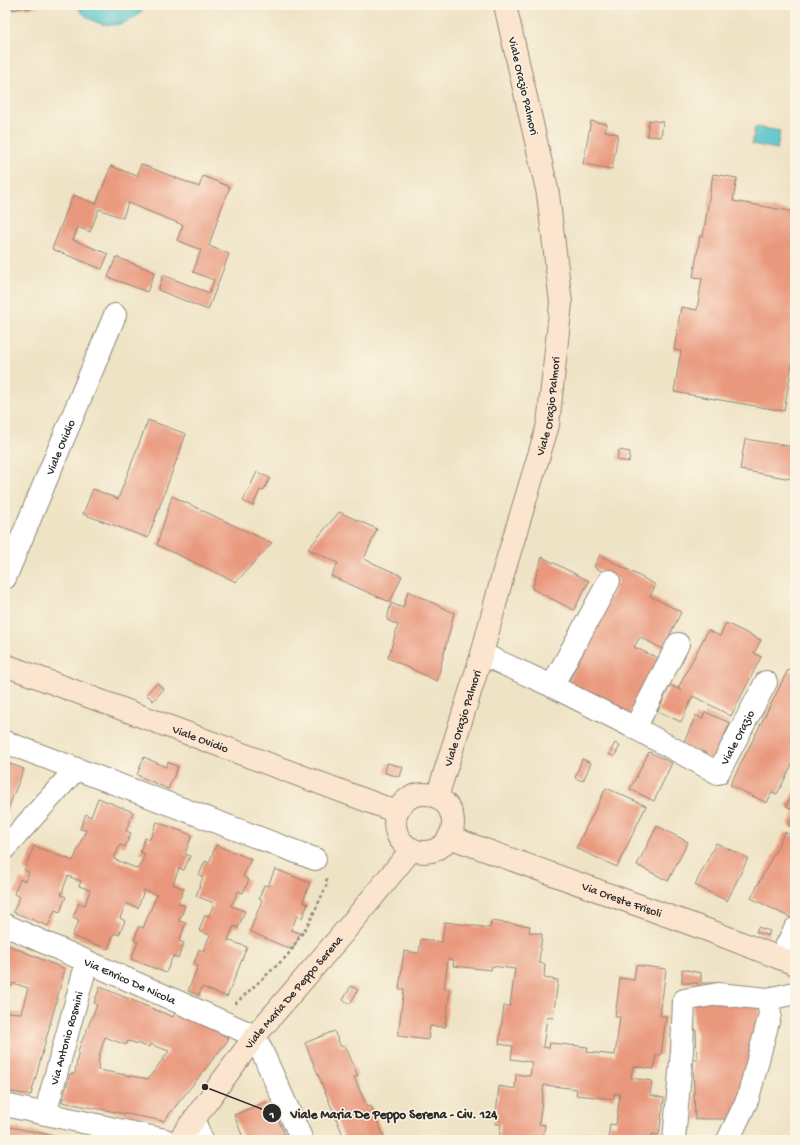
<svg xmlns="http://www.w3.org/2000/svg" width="800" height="1145" font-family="'Gochi Hand',sans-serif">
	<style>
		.water { fill: #58c5cc; stroke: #42787c }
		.building { fill: #e9987d; fill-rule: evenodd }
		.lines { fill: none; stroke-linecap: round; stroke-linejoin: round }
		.street-casing { stroke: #8d8778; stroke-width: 24 }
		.secondary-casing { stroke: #8d8778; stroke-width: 24 }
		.path { stroke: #8d8778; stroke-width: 2.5; stroke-dasharray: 3 3; stroke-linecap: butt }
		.street { stroke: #fff; stroke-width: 22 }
		.secondary { stroke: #fbe5cf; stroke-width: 22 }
		.labels { text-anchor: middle; stroke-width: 3; stroke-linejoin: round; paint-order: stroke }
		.street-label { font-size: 12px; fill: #2b2b2b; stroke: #fcf5e5 }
		.leader { fill: none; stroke: #2b2b2b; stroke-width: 1.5 }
		.callout-dot { fill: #2b2b2b; stroke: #fcf5e5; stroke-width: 1.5 }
		.mark-label { font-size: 12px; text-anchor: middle; font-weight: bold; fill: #fff }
		.callout-label { font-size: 13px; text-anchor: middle; font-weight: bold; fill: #2b2b2b; stroke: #fcf5e5; stroke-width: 3; stroke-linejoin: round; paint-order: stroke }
	</style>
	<rect width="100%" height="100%" fill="#fcf5e5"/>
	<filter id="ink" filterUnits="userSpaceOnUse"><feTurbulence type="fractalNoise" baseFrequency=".025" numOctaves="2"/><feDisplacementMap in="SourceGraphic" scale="8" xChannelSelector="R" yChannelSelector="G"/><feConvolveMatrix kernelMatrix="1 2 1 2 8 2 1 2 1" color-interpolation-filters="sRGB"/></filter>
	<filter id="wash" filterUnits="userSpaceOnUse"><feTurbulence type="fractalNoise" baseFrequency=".012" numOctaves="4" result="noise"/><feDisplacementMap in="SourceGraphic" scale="16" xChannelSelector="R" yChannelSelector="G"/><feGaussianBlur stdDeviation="0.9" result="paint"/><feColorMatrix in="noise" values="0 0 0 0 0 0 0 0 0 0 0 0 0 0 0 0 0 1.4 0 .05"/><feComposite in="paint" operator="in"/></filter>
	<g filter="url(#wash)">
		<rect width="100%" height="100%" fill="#efe3c5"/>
		<g class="water">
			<path d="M76,5H147C128,31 94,32 76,5Z"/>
			<path d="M755,127L780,131L777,149L752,144Z"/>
		</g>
		<g id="blocks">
			<g class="building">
				<path d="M12,5H40V6L26,9V7L13,10Z"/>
				<path d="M649,120L663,122L661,137L647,136Z"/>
				<path d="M591,121L607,124L605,131L618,134L612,169L583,164Z"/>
				<path d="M141,164L199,187L203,176L230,187L221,209L209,246L229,254L208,310L158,290L163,275L209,293L214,280L193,272L201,250L177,240L183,225L128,203L123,218L99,209L90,232L78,227L73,240L108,254L102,269L52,249L73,195L96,204L111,166L137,176Z"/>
				<path d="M713,174L737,178L733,201L795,212V286L793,296L795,297V346L784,411L674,392L681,351L674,350L681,307L697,310L702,278L693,277L700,236H703Z"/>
				<path d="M116,257L155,272L147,292L108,277Z"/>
				<path d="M148,420L186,434L148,538L83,514L93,489L118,499Z"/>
				<path d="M745,439L795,447V464L792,479L740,470Z"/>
				<path d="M619,450L630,452L629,462L617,460Z"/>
				<path d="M257,472L270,478L263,491L260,490L253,506L243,501Z"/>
				<path d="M172,496L233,525L272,543L236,582L157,545Z"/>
				<path d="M339,512L377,529L364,559L402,576L390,602L331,576L338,563L308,549Z"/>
				<path d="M600,555L656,585L650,596L681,612L663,649L640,637L634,647L658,658L628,718L566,687L619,580L594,567Z"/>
				<path d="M542,557L589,581L574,610L532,589Z"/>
				<path d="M408,591L454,613L437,681L388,658L398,625L387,620L391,603L403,608Z"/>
				<path d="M726,623L761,640L754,653L761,657L731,716L693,696L681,722L658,711L670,685L682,691L678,688L708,630L720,636Z"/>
				<path d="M788,670L795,673V759L777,794L772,792L767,803L730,785Z"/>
				<path d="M157,683L164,689L153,701L146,694Z"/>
				<path d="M705,712L730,723L713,760L682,746L696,715L702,719Z"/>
				<path d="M615,743L620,746L614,757L609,754Z"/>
				<path d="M649,752L672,763L654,801L630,789Z"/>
				<path d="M144,757L166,767L168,762L178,767L168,789L137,775Z"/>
				<path d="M582,759L591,763L583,781L575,778Z"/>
				<path d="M5,762L24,769L5,816Z"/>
				<path d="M387,763L403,767L400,777L385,773Z"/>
				<path d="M606,788L646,806L617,867L576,848Z"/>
				<path d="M795,789V811L786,806Z"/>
				<path d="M98,798L133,812L126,831L131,833L125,847L120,845L114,859L138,869L145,854L140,852L145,838L150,839L157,822L192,835L185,854L190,856L184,870L179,868L173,884L184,889L178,903L185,906L179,921L186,923L179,941L184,943L178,958L173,956L166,973L131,959L138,942L134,941L139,926L143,928L157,895L144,890L138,908L126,903L120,918L125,921L119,935L114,933L108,949L72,936L79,920L73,917L79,903L85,905L90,890L79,886L81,881L68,876L61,895L66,897L60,912L55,910L48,926L13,912L20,896L14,894L20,879L25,881L29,872L24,870L34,846L73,861L86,830L80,829L86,814L91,817Z"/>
				<path d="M795,811V829L788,825Z"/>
				<path d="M657,826L688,842L668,881L637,865Z"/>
				<path d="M785,832L795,837V911L791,918L751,898Z"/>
				<path d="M716,843L748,858L727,901L695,885Z"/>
				<path d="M216,845L251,859L243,877L249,880L243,893L238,891L231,906L245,911L238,928L234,926L228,940L247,947L227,997L202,987L199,995L188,991L198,966L194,964L199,949L203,951L210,935L199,931L205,915L209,916L214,903L196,896L203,877L199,875L205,861L209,863Z"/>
				<path d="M275,869L310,883L303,902L308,904L302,918L297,916L291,930L300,933L293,950L269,940L250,931L262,900L259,899L264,885L268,886Z"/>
				<path d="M491,921L530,926L529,932L542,934L539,963L545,964L544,978L558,980L553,1018L547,1017L543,1047L549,1048L550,1043L588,1047L587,1052L615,1055L620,1017H615L620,978L634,980L636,965L666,969L660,1016H666L661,1055H656L654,1069L633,1066L631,1078L652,1081L650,1095L664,1098L659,1135L652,1134L651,1140H608L610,1124L616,1125L620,1094L614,1093V1099L576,1095L577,1089L544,1085L539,1124L545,1125L543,1140H499L501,1124H495L499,1086L515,1089L516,1074L530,1076L532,1062L511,1059L513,1046L499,1044L504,1006H510L515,969L492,966L491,970L453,966L454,960L448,959L444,989L450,990L445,1027L430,1026L428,1040L398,1036L404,989H399L404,951L419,953L421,939L442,942L445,922L490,928Z"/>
				<path d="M758,927L770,931L768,936L756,932Z"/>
				<path d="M5,944L65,969L31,1095L5,1091V1012L21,1013L28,988L13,983L12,986L8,985L5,994Z"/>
				<path d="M682,969L701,973V983H718V994L760,1001V1027L734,1119H701L695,1120L693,1060H697L696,1029H694L693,1005L698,992V983H682Z"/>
				<path d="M351,986L358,990L350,1004L343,1000Z"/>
				<path d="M100,987L173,1017L175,1013L216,1029L229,1039L164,1121L62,1102L70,1074H75L79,1048L97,1005L94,1003ZM105,1037L126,1045L128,1041L149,1047L150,1044L169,1051L148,1079L98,1070L99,1056Z"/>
				<path d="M334,1031L341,1047L345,1045L358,1076L354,1077L367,1107L371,1106L384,1137L379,1139L380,1140H345L305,1043Z"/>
				<path d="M266,1102L272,1118L277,1117L287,1140H244L234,1115Z"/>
				<path d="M5,1126L71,1139V1140H5Z"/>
			</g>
		</g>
	</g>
	<g filter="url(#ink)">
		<use href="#blocks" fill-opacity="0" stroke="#8d8778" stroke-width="1"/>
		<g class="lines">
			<defs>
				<g id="street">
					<path id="s1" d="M5,578L115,315"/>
					<path id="s2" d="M482,654L552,686L635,728L718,773L766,682"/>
					<path d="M552,686L609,581"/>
					<path d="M635,728L678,644"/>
					<path d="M5,742L315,859"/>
					<path d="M5,848L76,769"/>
					<path id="s3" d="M5,925L255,1036L302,1140"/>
					<path d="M780,958L795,929"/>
					<path d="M5,1105L165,1140"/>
					<path id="s4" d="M45,1114L87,962"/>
					<path d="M194,1121L202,1140"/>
					<path d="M674,1140L682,1050L684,1000L718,994L768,999"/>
					<path d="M728,1140L748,1098L770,1014L768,999L795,993"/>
				</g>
				<g id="secondary">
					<path id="s5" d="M5,665L397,812"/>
					<circle cx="424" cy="823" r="29"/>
					<path id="s6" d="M437,797L482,654L503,574L548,425L561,303L548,194L505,5"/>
					<path id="s7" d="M449,837L713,932L795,964"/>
					<path id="s8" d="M179,1140L255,1036L345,931L412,849"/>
				</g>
			</defs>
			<use href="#street" class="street-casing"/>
			<use href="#secondary" class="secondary-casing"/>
			<path class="path" d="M235,1004L287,956L309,923L326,887L327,876"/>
			<use href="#street" class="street"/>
			<use href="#secondary" class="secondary"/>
		</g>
	</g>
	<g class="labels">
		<g class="street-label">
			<text transform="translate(524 86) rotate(77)" y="4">Viale Orazio Palmori</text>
			<text dy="4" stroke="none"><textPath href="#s6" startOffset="407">Viale Orazio Palmori</textPath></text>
			<text dy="4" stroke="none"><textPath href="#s1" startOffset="142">Viale Ovidio</textPath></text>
			<text dy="4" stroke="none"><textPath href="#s6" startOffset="83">Viale Orazio Palmori</textPath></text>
			<text dy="4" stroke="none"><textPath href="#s2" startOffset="305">Viale Orazio</textPath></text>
			<text dy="4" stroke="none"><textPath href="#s5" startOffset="209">Viale Ovidio</textPath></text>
			<text dy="4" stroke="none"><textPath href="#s7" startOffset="184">Via Oreste Frisoli</textPath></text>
			<text dy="4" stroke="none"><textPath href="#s3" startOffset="137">Via Enrico De Nicola</textPath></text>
			<text dy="4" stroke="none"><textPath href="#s8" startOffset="187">Viale Maria De Peppo Serena</textPath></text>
			<text dy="4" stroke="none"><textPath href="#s4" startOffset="79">Via Antonio Rosmini</textPath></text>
		</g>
	</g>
	<path class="leader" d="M205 1087L272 1113"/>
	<g class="callout-dot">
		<circle cx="205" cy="1087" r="4"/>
		<circle cx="272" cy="1113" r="10"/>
	</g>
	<g class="mark-label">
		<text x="272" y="1118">1</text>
	</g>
	<g class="callout-label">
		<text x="394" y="1118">Viale Maria De Peppo Serena - Civ. 124</text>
	</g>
	<rect width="800" height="1145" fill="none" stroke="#fcf5e5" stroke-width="20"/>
</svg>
